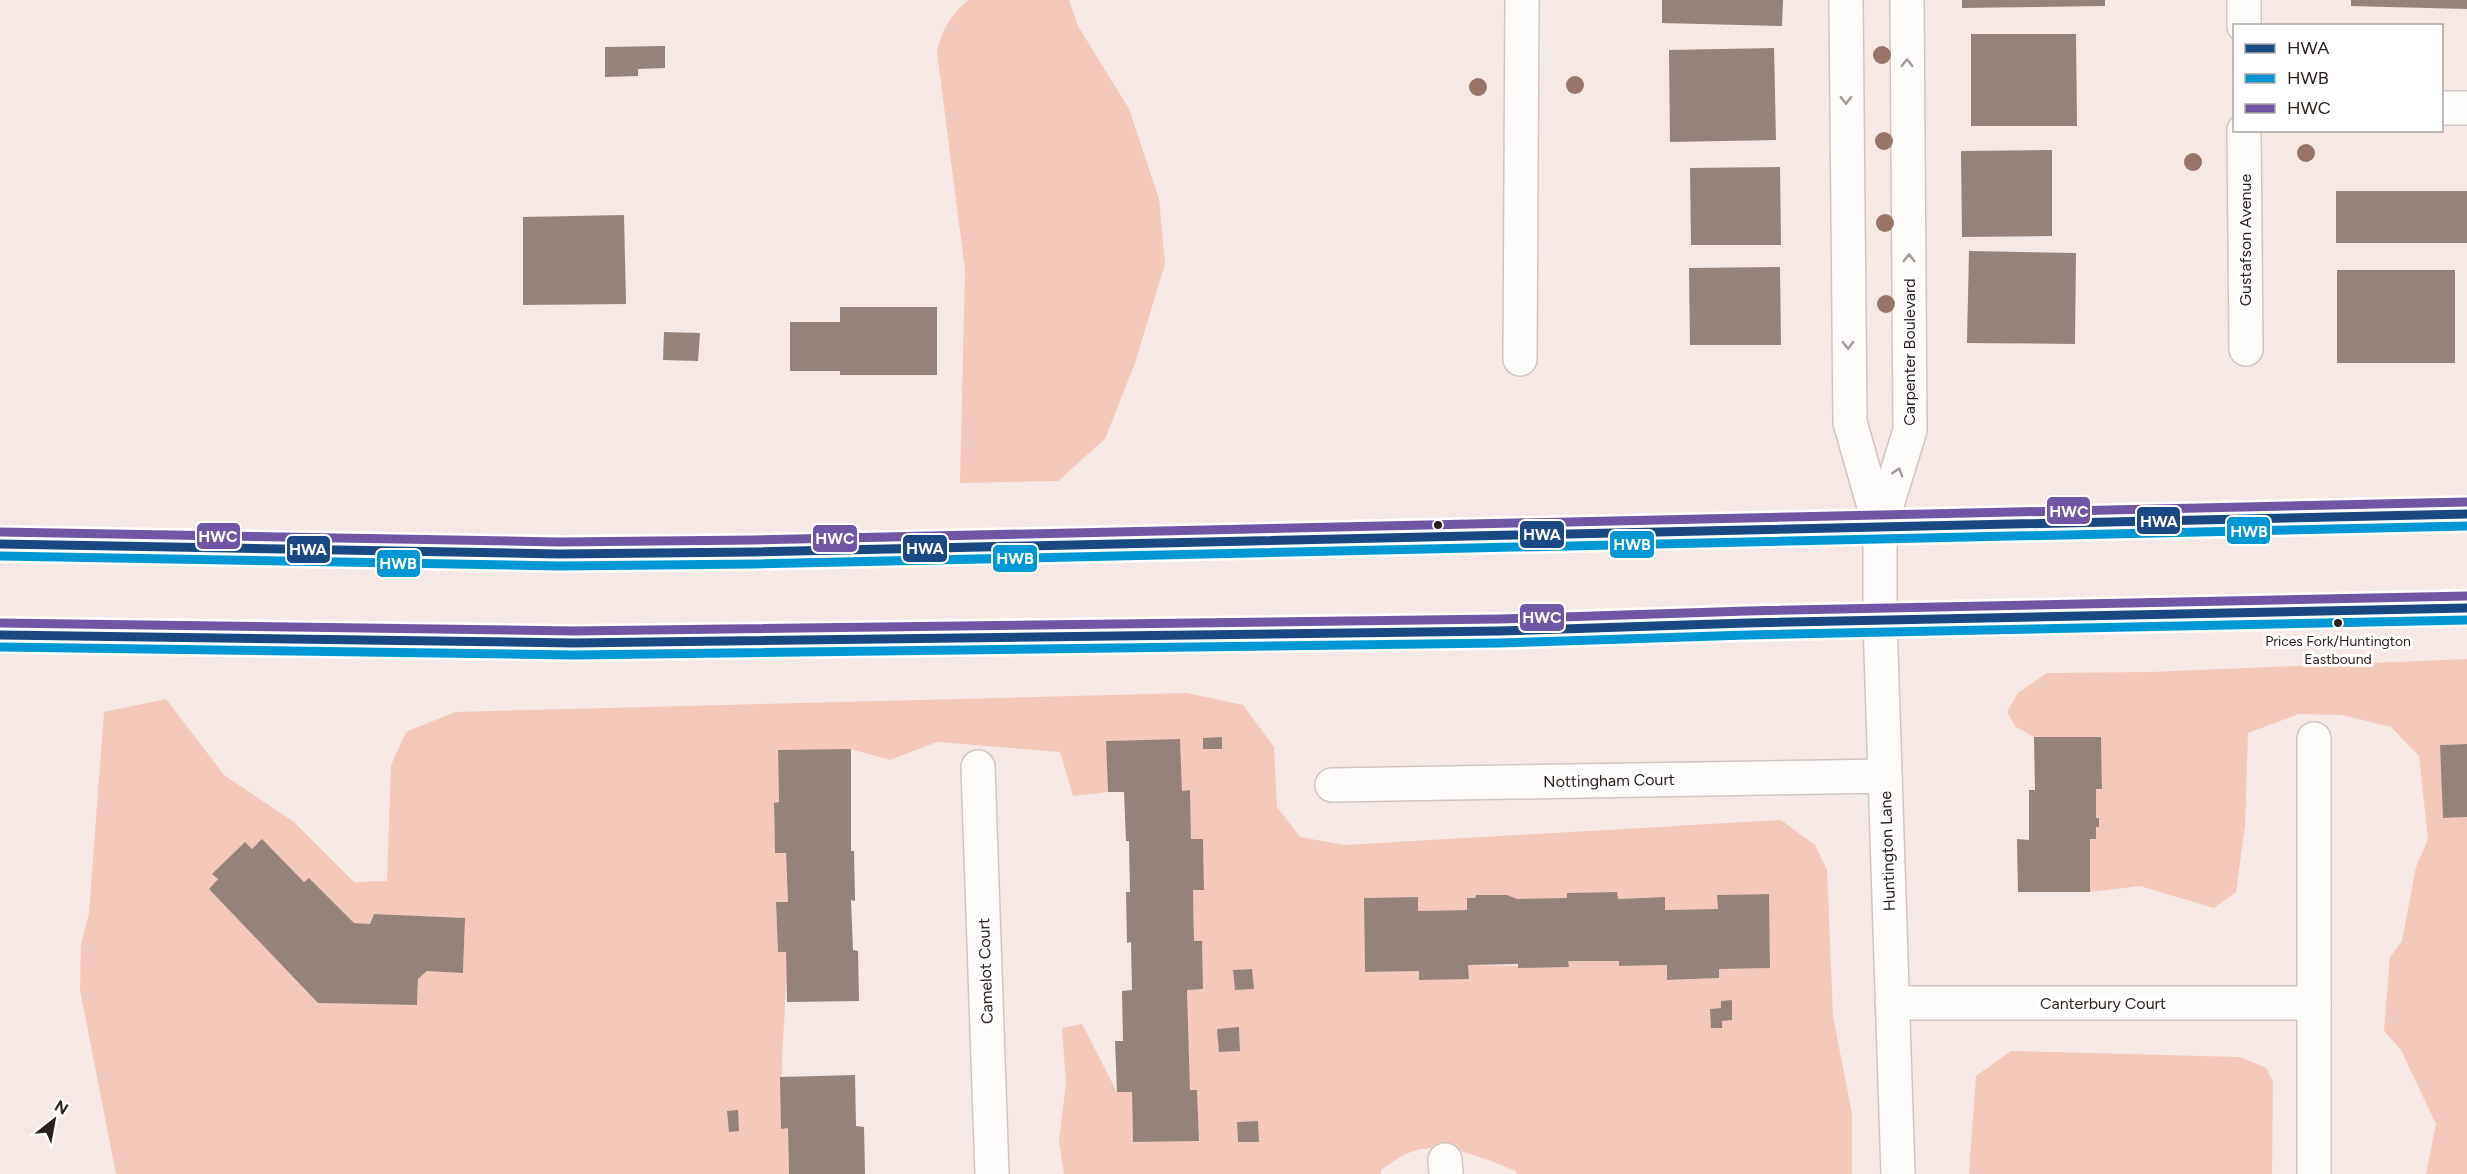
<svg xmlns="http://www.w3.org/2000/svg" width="2467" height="1174" font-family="Figtree,sans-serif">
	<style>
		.green { fill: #f3c9bb; fill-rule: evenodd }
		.building { fill: #95827b }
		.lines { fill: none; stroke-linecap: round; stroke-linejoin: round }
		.minor-casing { stroke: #d1c5c1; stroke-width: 36 }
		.major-casing { stroke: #d1c5c1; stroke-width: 36 }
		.minor { stroke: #fefcfb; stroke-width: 33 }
		.major { stroke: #fefcfb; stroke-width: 33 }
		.bus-1-casing { stroke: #fff; stroke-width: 14 }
		.bus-2-casing { stroke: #fff; stroke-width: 14 }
		.bus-3-casing { stroke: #fff; stroke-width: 14 }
		.bus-1 { stroke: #1a4882; stroke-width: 9 }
		.bus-2 { stroke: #0098d4; stroke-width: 9 }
		.bus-3 { stroke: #7156a5; stroke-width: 9 }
		.tree { fill: #977669 }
		.oneway { stroke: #9f9997 }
		.bus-dot { fill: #2b201c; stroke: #fff; stroke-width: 2 }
		.labels { text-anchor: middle; stroke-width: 6; stroke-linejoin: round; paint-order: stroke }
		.bus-label { font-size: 14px; fill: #2b201c; stroke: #fff }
		.street-label { font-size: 16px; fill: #2b201c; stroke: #fff }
		.line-badge { stroke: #fff; stroke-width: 2 }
		.badge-label { font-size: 16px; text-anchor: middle; font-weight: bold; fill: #fff }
	</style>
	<rect width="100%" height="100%" fill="#f6e8e4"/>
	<g class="green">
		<path d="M968,0H1069L1078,26L1129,109L1159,199L1165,264L1135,363L1105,439L1058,481L960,483L965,270L937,52C942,30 950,16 968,0Z"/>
		<path d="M2467,659V744L2440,745L2444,818L2467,817V1174H2426L2436,1124L2401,1050L2384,1031L2390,957L2402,941L2416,867L2428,839L2419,756L2391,727L2342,715L2299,714L2248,733L2245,825L2236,892L2214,908L2140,886L2090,892V839H2096V789H2102L2101,737H2034L2016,727L2007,712L2018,693L2047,673L2151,672Z"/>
		<path d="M1187,693L1243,705L1274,747L1277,807L1300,837L1344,845L1781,820L1815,845L1827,870L1833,1016L1852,1114V1174H1517L1516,1171C1483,1158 1439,1137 1404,1155C1396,1159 1388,1165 1381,1170V1174H1064L1059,1141L1066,1083L1062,1028L1082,1024L1117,1092H1132L1133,1142L1199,1141L1197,1091L1190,1090L1187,990L1203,988L1202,941H1194L1193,890H1204L1203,840L1191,839L1190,790L1182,791L1180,739L1107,741L1108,792L1073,796L1060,752L937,742L890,760L851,749L778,751L779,802L774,803L775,852L786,853L788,902H776L778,951L786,952C787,1011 779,1069 781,1128H788L789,1174H116L80,990L81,944L89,913L104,712L166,699L224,775L294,822L354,882L387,881L391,765L406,732L455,712ZM263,840L304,882L309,878L354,923L370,924L374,914L465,918L463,972L427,971L418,979L417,1005L318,1003L209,889L218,879L213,874L245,842L252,849ZM1617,892L1618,899L1665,897V910L1718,909L1717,895L1768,894L1770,968L1719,969V978L1668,980L1667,965L1620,966L1619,961H1568V967L1468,965L1469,978L1419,971L1365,972L1364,898L1418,897V911L1467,910V899L1475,898L1476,895H1507L1517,899L1567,898V893ZM1252,969L1253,989L1235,990L1234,970ZM1239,1028L1240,1051L1220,1052L1218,1029ZM1258,1121L1259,1141L1238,1142L1237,1122Z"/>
		<path d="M2011,1051L2240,1057L2266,1068L2273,1081L2272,1174H1969L1976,1076Z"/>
	</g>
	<g class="building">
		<path d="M1662,0H1783L1782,26L1662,23Z"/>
		<path d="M1962,0H2105V6L1962,8Z"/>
		<path d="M2351,0H2467V9L2351,6Z"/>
		<path d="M1971,34H2076L2077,126H1971Z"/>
		<path d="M665,46V68L638,69V76L605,77V47Z"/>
		<path d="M1774,48L1776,140L1670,142L1669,50Z"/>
		<path d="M2052,150V236L1962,237L1961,151Z"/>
		<path d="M1780,167L1781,245H1691L1690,168Z"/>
		<rect x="2336" y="191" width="131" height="52"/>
		<path d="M624,215L626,304L523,305V217Z"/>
		<path d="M1969,251L2076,253L2075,344L1967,343Z"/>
		<path d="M1780,267L1781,345H1690L1689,268Z"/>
		<rect x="2337" y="270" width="118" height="93"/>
		<path d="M840,307H937V375H840V371H790V322H840Z"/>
		<path d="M664,332L700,333L698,361L663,360Z"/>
		<path d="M1222,737V749H1203V738Z"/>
		<path d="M2034,737H2101L2102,789H2096V818H2099V827H2096V839H2090V892H2018L2017,839L2029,840V790H2035Z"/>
		<path d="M1180,739L1182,791L1190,790L1191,839H1203L1204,890H1193L1194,941H1202L1203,989L1187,990L1190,1090H1197L1199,1141L1133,1142L1132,1092H1117L1115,1041H1123L1122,991L1132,990L1131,942L1127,943L1126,892H1130L1129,841H1126L1124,792H1108L1106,741Z"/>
		<path d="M2467,744V817L2443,818L2440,745Z"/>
		<path d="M851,749V851H854L855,901L851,900L853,950L858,951L859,1001L787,1002L786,952H778L776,902H788L786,853H775L774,803L779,802L778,750Z"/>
		<path d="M262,839L304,882L309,878L354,923L370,924L374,914L465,918L463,973L427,971L418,979L417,1005L318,1003L209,889L218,879L212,874L245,842L252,849Z"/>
		<path d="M1617,892L1618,899L1665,897V910L1718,909L1717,895L1769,894L1770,968L1719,969V978L1667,980V965L1619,966V961H1568L1569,967L1518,968V964L1468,965L1469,979L1419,980V971L1365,972L1364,898L1418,897V911L1467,910V898H1475L1476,895H1507L1517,899L1567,898V893Z"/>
		<path d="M1252,969L1254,989L1235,990L1233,970Z"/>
		<path d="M1732,1000V1020L1722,1021V1028H1711L1710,1009L1721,1008V1001Z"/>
		<path d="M1239,1027L1240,1051L1219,1052L1217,1029Z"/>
		<path d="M855,1075L856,1126L864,1127L865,1174H789L788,1128L781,1129L780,1077Z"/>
		<path d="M738,1110L739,1131L729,1132L727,1111Z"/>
		<path d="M1258,1121L1259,1142H1238L1237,1122Z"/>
	</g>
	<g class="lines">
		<defs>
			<g id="minor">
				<path d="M1846,0L1850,422L1880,528V620L1898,1174"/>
				<path d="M2244,0V26"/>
				<path d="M2442,108H2467"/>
				<path d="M2244,130L2246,349"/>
				<path d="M1520,359L1522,0"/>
				<path d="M1880,528L1910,430L1907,0"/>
				<path d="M2314,739V1174"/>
				<path d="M978,767L992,1174"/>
				<path d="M1332,785L1885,776"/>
				<path d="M1892,1003H2314"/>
				<path d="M1445,1160L1446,1174"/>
			</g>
			<g id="major">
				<path d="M0,544L559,554L753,552L2467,514"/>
				<path d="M0,635L574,643L1499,631L1747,623L2467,608"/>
			</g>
		</defs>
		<use href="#minor" class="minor-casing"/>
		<use href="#major" class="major-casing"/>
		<use href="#minor" class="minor"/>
		<use href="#major" class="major"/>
		<defs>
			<g id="bus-1">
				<path d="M0,544L559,554L753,552L2467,514"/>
				<path d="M0,635L574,643L1499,631L1747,623L2467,608"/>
			</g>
			<g id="bus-2">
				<path d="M0,556L559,566L753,564L2467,526"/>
				<path d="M0,647L574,655L1499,643L1747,635L2467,620"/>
			</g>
			<g id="bus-3">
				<path d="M0,532L559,542L753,540L2467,502"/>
				<path d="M0,623L574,631L1499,619L1747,611L2467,596"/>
			</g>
		</defs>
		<use href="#bus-1" class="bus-1-casing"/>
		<use href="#bus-2" class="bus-2-casing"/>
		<use href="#bus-3" class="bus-3-casing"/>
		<use href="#bus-1" class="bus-1"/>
		<use href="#bus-2" class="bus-2"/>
		<use href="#bus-3" class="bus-3"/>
	</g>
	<g class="tree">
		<circle cx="1882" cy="55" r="9"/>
		<circle cx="1575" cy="85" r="9"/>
		<circle cx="1478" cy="87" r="9"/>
		<circle cx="1884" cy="141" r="9"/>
		<circle cx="2306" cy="153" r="9"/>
		<circle cx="2193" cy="162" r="9"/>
		<circle cx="1885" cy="223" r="9"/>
		<circle cx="1886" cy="304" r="9"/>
	</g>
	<defs><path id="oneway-chevron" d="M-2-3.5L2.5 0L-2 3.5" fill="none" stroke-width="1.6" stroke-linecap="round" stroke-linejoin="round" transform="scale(1.5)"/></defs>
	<g class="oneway">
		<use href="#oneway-chevron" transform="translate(1907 63) rotate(-90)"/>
		<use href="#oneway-chevron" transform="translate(1846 100) rotate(90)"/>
		<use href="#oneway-chevron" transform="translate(1909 258) rotate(-90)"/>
		<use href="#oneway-chevron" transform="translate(1848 345) rotate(89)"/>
		<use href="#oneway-chevron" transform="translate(1898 472) rotate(-73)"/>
	</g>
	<g class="bus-dot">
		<circle cx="1438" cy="525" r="5"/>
		<circle cx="2338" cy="623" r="5"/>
	</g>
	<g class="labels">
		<g class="bus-label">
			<text x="2338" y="646">Prices Fork/Huntington<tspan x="2338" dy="18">Eastbound</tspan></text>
		</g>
		<g class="street-label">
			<text transform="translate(2245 240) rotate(-90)" y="6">Gustafson Avenue</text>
			<text transform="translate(1909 352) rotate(-90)" y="6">Carpenter Boulevard</text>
			<text transform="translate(1609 780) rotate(-1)" y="6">Nottingham Court</text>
			<text transform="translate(1887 851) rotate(-92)" y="6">Huntington Lane</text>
			<text transform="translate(985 971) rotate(-92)" y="6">Camelot Court</text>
			<text x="2103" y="1009">Canterbury Court</text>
		</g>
	</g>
	<g class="line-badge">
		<rect x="2046" y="496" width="45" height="29" rx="6" fill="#7156a5"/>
		<rect x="2136" y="506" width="45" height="29" rx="6" fill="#1a4882"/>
		<rect x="2226" y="516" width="45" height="29" rx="6" fill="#0098d4"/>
		<rect x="1519" y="520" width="46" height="29" rx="6" fill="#1a4882"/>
		<rect x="196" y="522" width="45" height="28" rx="6" fill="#7156a5"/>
		<rect x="812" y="524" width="46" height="29" rx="6" fill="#7156a5"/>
		<rect x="1609" y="530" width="46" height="29" rx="6" fill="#0098d4"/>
		<rect x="902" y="534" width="46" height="29" rx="6" fill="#1a4882"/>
		<rect x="286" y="535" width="45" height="29" rx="6" fill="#1a4882"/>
		<rect x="992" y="544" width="46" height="29" rx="6" fill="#0098d4"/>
		<rect x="376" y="549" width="45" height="29" rx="6" fill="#0098d4"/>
		<rect x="1519" y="603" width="46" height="29" rx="6" fill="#7156a5"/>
	</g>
	<g class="badge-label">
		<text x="2069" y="517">HWC</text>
		<text x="2159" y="527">HWA</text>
		<text x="2249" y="537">HWB</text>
		<text x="1542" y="540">HWA</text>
		<text x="218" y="542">HWC</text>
		<text x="835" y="544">HWC</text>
		<text x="1632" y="550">HWB</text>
		<text x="925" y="554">HWA</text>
		<text x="308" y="555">HWA</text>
		<text x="1015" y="564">HWB</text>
		<text x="398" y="569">HWB</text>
		<text x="1542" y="623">HWC</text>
	</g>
	<rect x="2233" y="24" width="210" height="108" fill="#ffffff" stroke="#aaa6a4" stroke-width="1.5"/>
	<rect x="2245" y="44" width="30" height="9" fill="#1a4882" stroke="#aaa6a4" stroke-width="1.5"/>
	<text x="2287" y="54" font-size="18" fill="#2b201c">HWA</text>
	<rect x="2245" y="74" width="30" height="9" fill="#0098d4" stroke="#aaa6a4" stroke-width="1.5"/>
	<text x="2287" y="84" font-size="18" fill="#2b201c">HWB</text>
	<rect x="2245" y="104" width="30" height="9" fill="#7156a5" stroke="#aaa6a4" stroke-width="1.5"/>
	<text x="2287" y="114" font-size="18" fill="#2b201c">HWC</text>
	<g transform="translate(54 1120) rotate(31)" stroke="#ffffff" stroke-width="4.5" paint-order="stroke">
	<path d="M0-4.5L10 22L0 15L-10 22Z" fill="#2b201c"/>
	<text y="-9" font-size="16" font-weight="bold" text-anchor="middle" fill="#2b201c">N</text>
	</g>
</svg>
